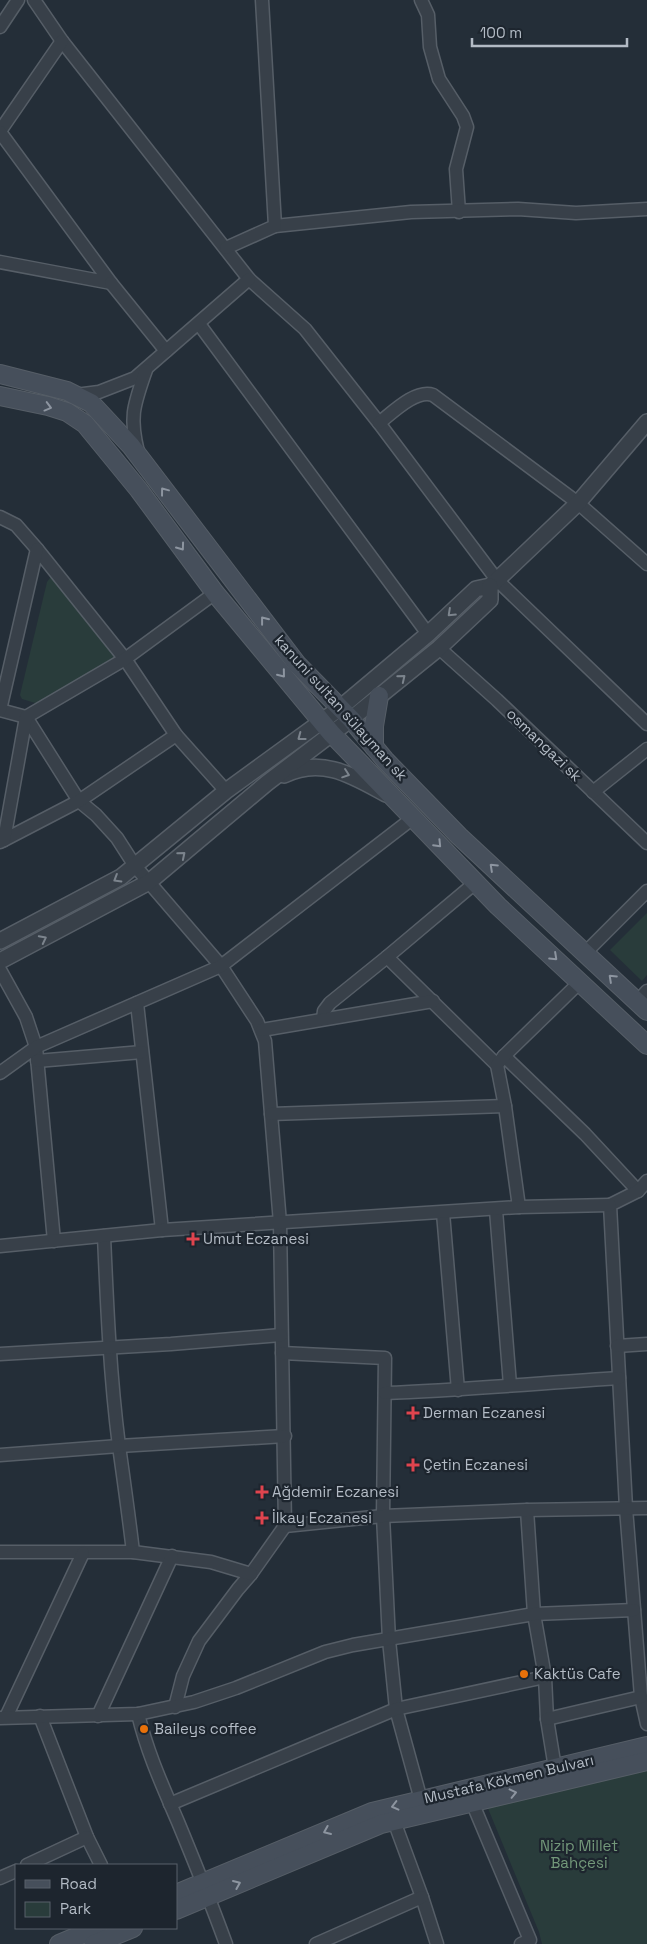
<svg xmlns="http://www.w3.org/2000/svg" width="647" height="1944" font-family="'Space Grotesk',sans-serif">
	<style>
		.green { fill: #293c3b }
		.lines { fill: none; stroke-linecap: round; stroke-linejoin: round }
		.minor-casing { stroke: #565e67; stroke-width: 15 }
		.tertiary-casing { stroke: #565e67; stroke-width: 18 }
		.secondary-casing { stroke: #565e67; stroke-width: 20 }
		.minor { stroke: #384049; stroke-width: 12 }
		.tertiary { stroke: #384049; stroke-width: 15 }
		.secondary { stroke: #464f5b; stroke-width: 18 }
		.oneway { stroke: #8d95a0 }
		.oneway2 { stroke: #7c848d }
		.health-dot { fill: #e0444e; stroke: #1d252e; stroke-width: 2 }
		.food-dot { fill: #e8710a; stroke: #1d252e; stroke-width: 2 }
		.labels { text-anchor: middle; stroke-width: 4.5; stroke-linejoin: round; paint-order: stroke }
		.street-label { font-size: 15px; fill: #b3bbc5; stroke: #1d252e }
		.poi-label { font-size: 15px; fill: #b3bbc5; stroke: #1d252e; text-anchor: start }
		.park-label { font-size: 15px; fill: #73987a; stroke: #1d252e }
	</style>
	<rect width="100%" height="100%" fill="#242e38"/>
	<g class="green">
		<path d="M53,574L120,655L45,706L22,699L20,695L47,582Z"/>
		<path d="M647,913V975L642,981L610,950Z"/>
		<path d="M647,1768V1944H542L539,1932L487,1806Z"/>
	</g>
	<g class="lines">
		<defs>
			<g id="minor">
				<path d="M34,0L62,41L249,279L305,329L379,423L497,580L647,724"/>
				<path d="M421,0L428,15L430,47L439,79L463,116L467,127L456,169L459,212"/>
				<path d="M0,27L18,0"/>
				<path d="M0,131L62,41"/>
				<path d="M0,132L111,283L0,262"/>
				<path d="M275,226L411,212L518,209L576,213L647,209"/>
				<path d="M226,248L275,226L262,0"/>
				<path d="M111,283L166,351"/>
				<path d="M199,324L428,634"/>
				<path d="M76,395L99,392L135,378L249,279"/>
				<path d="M379,423C393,412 416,389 433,395L578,503L647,564"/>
				<path d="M138,452C129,416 134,405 146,370"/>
				<path d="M0,517L16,525L37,549L125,659L176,735L226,791"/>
				<path d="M439,648L497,700L647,843"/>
				<path d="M0,710L26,717L79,801L96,815L117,838L135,866L221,966L257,1021L265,1041L280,1223L285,1526L251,1574L238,1589L199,1641L183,1676L175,1707"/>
				<path d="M0,710L37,549"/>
				<path d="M593,792L647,749"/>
				<path d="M4,840L79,801L176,735"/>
				<path d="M0,842L4,840L26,717L125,659L215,593"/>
				<path d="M585,953L647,891"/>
				<path d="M387,957L497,1065"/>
				<path d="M0,970L26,1017L36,1047L54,1241"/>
				<path d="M637,1002L647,991"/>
				<path d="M137,1003L162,1230"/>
				<path d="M323,1019L324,1011L330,1003L387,957L475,883"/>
				<path d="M262,1030L433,1001"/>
				<path d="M504,1056L585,1134L638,1191"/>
				<path d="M37,1061L142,1052"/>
				<path d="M0,1073L36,1047L221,966L413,818"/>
				<path d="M271,1114L505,1106"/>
				<path d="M647,1181L638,1191L610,1205L626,1508L641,1697L647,1724"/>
				<path d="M519,1207L505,1106L497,1065L504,1056L580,982"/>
				<path d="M496,1210L510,1385"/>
				<path d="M443,1213L458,1390"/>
				<path d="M104,1236C107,1306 110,1376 119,1446C124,1482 129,1517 133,1552"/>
				<path d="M0,1246L162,1230L519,1207L610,1205"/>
				<path d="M617,1346L647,1344"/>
				<path d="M282,1353L385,1358L383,1516L389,1640L396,1709L421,1800"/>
				<path d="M0,1354L171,1344L281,1335"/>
				<path d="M385,1393C463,1390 541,1383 619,1378"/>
				<path d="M0,1455L119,1446L285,1436"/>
				<path d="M527,1510L534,1614L545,1677L547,1719L555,1768"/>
				<path d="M285,1526L383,1516L527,1510L647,1508"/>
				<path d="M0,1552H133L211,1562L251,1574"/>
				<path d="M138,1714C147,1752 163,1787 178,1822C195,1863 211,1903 226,1944"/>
				<path d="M40,1716L87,1837L101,1865"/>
				<path d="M98,1716L172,1556"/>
				<path d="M6,1717L83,1553"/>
				<path d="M0,1718L138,1714L194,1702L236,1688L325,1652L353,1645L534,1614L634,1610"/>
				<path d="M547,1719L641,1697"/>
				<path d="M472,1802L530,1940L521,1944"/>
				<path d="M170,1804L396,1709L545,1677"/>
				<path d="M394,1821L422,1897L437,1944"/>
				<path d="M27,1865L87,1837"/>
				<path d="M0,1878L16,1871"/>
				<path d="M316,1944L422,1897"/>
			</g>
			<g id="tertiary">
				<path d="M284,775C322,756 353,776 386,794"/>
				<path d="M0,941L121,877L226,791L340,708L428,634L476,589L490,586L497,580L578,503L647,422"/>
				<path d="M0,961L149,882L267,783L351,719L439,648L490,600V586"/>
			</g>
			<g id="secondary">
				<path d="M0,374L67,391L91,403L131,446L297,664L351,719L385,760L459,836L647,1011"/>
				<path d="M0,396L48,406L67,412L85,424L139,490L215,593L331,733L498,906L647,1045"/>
				<path d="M374,747V726L379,696"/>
				<path d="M176,1894L372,1812L647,1746"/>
				<path d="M176,1910L381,1824L647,1761"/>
				<path d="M59,1944L97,1928"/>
				<path d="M94,1944L133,1928"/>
			</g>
		</defs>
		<use href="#minor" class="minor-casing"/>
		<use href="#tertiary" class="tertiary-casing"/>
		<use href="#secondary" class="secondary-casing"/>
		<use href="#minor" class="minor"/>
		<use href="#tertiary" class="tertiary"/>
		<use href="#secondary" class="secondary"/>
	</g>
	<defs><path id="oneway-chevron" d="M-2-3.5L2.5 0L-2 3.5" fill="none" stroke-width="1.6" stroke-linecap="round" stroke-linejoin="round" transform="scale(1.25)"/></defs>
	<g class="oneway">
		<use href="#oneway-chevron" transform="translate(48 407) rotate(15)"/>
		<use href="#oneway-chevron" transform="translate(164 491) rotate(-127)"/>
		<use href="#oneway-chevron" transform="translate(181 547) rotate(54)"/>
		<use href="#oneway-chevron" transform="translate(264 620) rotate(-128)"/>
		<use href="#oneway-chevron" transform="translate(282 674) rotate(51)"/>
		<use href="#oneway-chevron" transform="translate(438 844) rotate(46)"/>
		<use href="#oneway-chevron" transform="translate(493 867) rotate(-137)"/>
		<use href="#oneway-chevron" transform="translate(554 957) rotate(43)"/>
		<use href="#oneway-chevron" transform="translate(612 978) rotate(-137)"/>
		<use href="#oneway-chevron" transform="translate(513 1793) rotate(-13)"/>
		<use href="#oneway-chevron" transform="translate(395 1806) rotate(166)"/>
		<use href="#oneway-chevron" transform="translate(327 1831) rotate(157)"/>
		<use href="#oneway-chevron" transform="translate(237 1884) rotate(-23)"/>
	</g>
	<g class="oneway2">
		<use href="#oneway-chevron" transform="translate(451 613) rotate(137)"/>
		<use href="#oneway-chevron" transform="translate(402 678) rotate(-39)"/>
		<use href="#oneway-chevron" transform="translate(301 737) rotate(143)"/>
		<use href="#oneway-chevron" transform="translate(346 774) rotate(19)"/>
		<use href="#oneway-chevron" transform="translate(182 855) rotate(-40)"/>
		<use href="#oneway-chevron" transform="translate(117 879) rotate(149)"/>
		<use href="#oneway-chevron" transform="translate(43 939) rotate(-27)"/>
	</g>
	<g class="health-dot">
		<path d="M190.5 1231.5h5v5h5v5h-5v5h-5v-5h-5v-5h5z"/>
		<path d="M410.5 1405.5h5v5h5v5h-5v5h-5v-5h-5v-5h5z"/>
		<path d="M410.5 1457.5h5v5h5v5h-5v5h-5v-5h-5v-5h5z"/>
		<path d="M259.5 1484.5h5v5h5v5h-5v5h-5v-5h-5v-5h5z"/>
		<path d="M259.5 1510.5h5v5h5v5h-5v5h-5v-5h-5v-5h5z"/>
	</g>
	<g class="food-dot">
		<circle cx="524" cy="1674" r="5"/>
		<circle cx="144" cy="1729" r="5"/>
	</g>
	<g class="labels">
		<g class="street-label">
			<text transform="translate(341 708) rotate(48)" y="5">kanuni sultan sülayman sk</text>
			<text transform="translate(544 745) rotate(44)" y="5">osmangazi sk</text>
			<text transform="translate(509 1779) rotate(-13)" y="5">Mustafa Kökmen Bulvarı</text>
		</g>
		<g class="poi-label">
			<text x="203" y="1244">Umut Eczanesi</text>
			<text x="423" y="1418">Derman Eczanesi</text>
			<text x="423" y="1470">Çetin Eczanesi</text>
			<text x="272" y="1497">Ağdemir Eczanesi</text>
			<text x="272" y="1523">İlkay Eczanesi</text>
			<text x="534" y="1679">Kaktüs Cafe</text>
			<text x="154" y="1734">Baileys coffee</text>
		</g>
		<g class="park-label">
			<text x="579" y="1851">Nizip Millet<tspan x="579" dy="17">Bahçesi</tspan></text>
		</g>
	</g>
	<rect x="15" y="1864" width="162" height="65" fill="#1d252e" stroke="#59616a"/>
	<rect x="25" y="1880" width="25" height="8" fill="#464f5b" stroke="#59616a"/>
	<text x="60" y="1889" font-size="15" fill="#b3bbc5">Road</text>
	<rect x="25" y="1902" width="25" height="15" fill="#293c3b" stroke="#59616a"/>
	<text x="60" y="1914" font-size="15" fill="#b3bbc5">Park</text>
	<path d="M472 38v8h155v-8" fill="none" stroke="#b3bbc5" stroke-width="2.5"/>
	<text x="480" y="38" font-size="15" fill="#b3bbc5" stroke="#1d252e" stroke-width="4" paint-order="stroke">100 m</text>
</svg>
